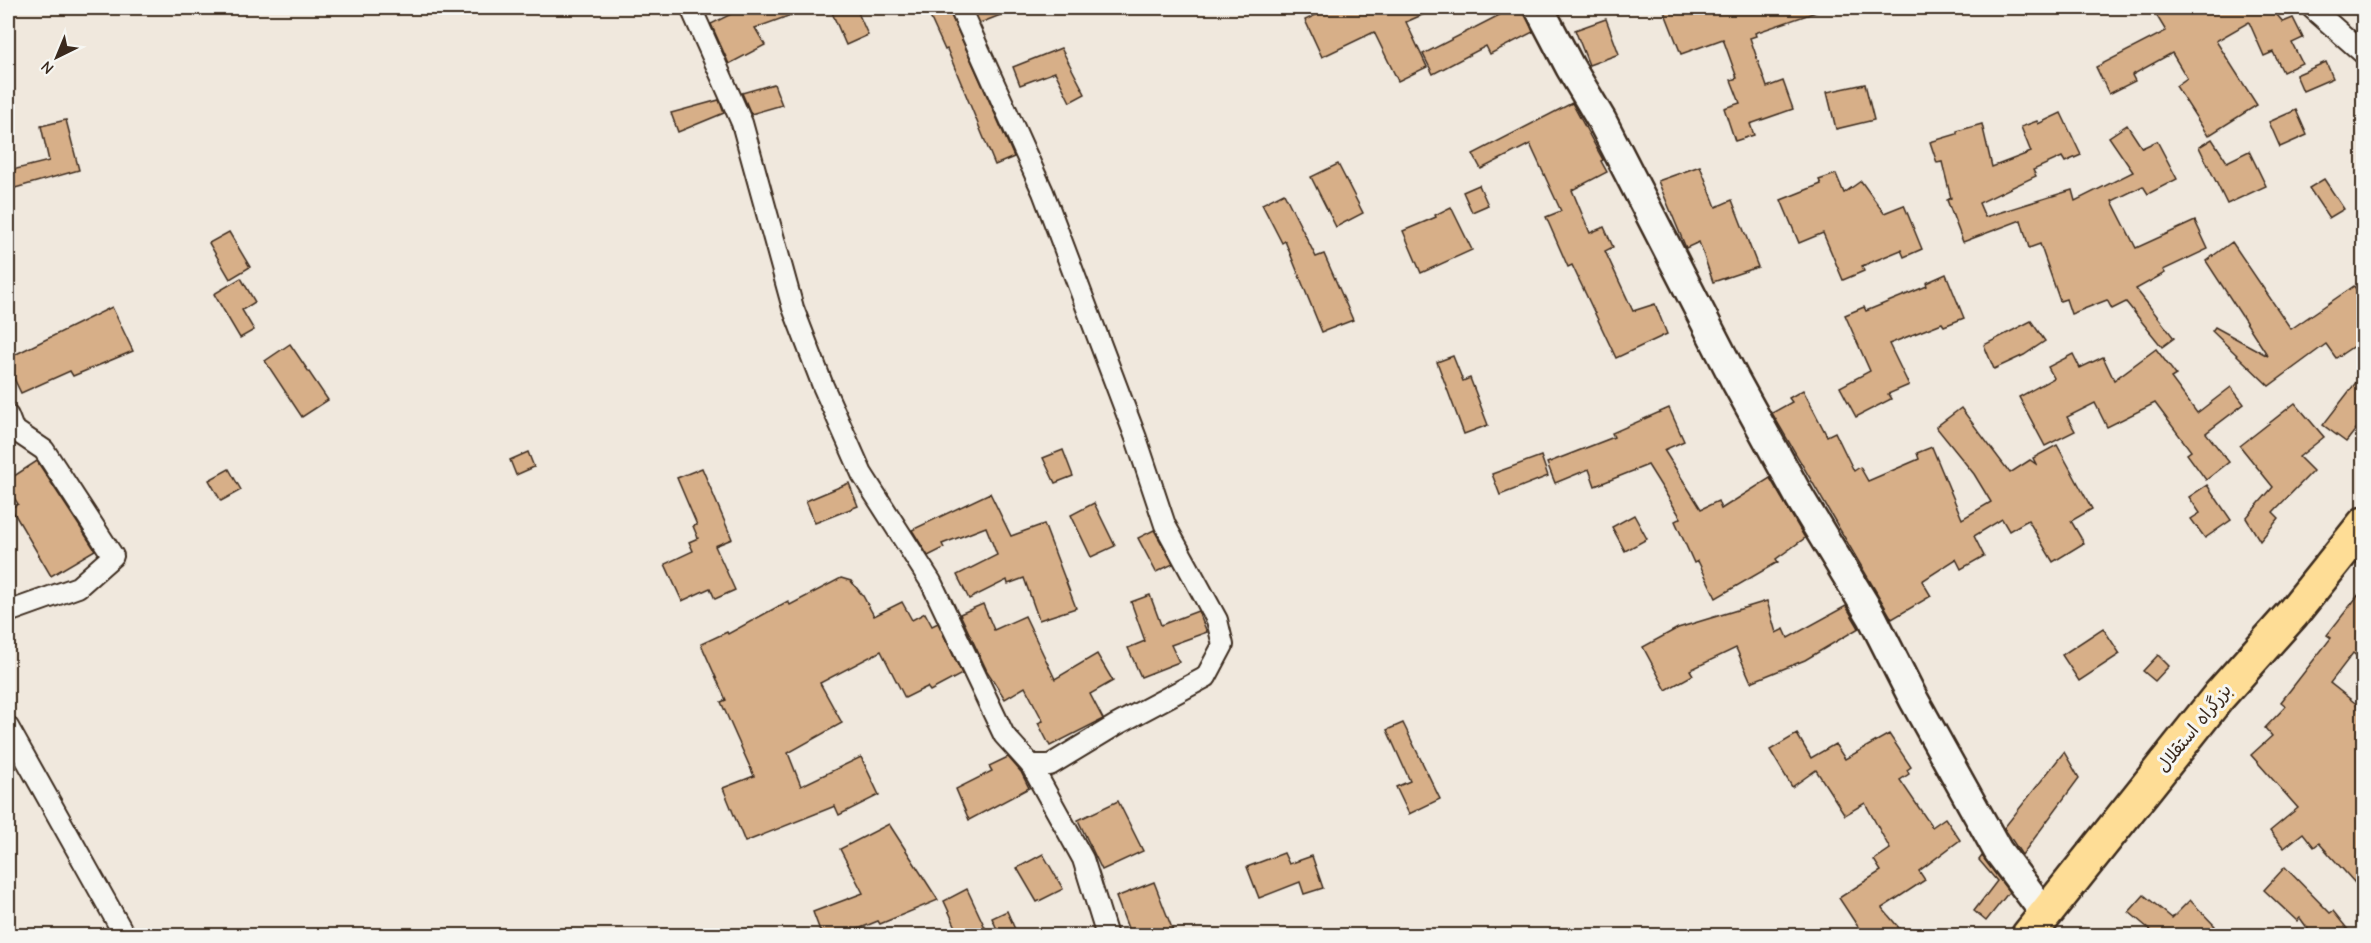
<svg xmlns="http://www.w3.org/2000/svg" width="2371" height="943" font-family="'Comic Neue','Playpen Sans Arabic',sans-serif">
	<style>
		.building { fill: #d7af88; stroke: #3b2a1e; stroke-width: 1.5 }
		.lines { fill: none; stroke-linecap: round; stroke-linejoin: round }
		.street-casing { stroke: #3b2a1e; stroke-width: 24 }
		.secondary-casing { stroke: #3b2a1e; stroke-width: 33 }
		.highway-casing { stroke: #3b2a1e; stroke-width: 38 }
		.street { stroke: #f6f6f2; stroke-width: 20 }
		.secondary { stroke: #f6f6f2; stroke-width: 28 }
		.highway { stroke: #fedd96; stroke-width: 33 }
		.labels { text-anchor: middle; stroke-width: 6; stroke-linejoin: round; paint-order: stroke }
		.street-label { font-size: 18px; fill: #3b2a1e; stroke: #f6f6f2 }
	</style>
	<rect width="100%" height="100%" fill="#f0e8dd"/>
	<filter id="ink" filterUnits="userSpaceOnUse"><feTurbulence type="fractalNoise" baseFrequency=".0167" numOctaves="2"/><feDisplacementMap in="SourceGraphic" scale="12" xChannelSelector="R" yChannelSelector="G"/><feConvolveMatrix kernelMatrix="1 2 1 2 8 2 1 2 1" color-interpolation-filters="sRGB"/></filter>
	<g filter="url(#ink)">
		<g class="building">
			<path d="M743,8H805V10L755,28L765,45L729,64L711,24Z"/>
			<path d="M830,8H856L868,35L846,45Z"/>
			<path d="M926,8H948L1014,157L995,165L947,49L945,50Z"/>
			<path d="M973,8H1016V9L980,23Z"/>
			<path d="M1331,8H1438L1406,22L1427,67L1398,81L1374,32L1322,57L1305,20Z"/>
			<path d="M1513,8H1523L1533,32L1490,54L1486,46L1433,74L1423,54Z"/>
			<path d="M1663,8H1822V10L1755,33L1756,36L1750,38L1767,87L1783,81L1793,109L1750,124L1754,135L1735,141L1724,108L1740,103L1731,80L1737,78L1723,39L1681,54Z"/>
			<path d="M2152,8H2274L2272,9L2283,22L2293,18L2303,38L2292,43L2302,63L2283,72L2273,52L2264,56L2249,22L2216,41L2257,105L2208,136L2176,86L2187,78L2172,53L2132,75L2135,81L2109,94L2096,67L2166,31Z"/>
			<path d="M1606,19L1619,54L1589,65L1575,30Z"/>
			<path d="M1061,48L1085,94L1070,102L1055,72L1020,85L1013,67Z"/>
			<path d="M2326,62L2333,78L2303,91L2296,75Z"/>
			<path d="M774,84L782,105L751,114L742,93Z"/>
			<path d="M1865,84L1874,120L1836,129L1827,92Z"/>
			<path d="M719,100L724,113L678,132L671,113Z"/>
			<path d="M1572,103L1603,160L1601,161L1607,172L1572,190L1590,233L1604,227L1613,247L1605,251L1633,311L1655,304L1667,334L1616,358L1572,265L1568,267L1546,217L1561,211L1530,144L1481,169L1473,154Z"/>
			<path d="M2296,110L2307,135L2280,147L2269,122Z"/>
			<path d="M2061,113L2081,155L2065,162L2062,157L2033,170L2036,176L1979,203L1985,217L2072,190L2075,201L2133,172L2109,137L2127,125L2142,148L2157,141L2177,179L2148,194L2143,186L2112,201L2136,248L2195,221L2208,249L2163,270L2165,273L2136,289L2174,338L2162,347L2126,302L2112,309L2107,300L2071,314L2066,299L2060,301L2040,244L2029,248L2021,220L1963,242L1947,200L1951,198L1942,162L1937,163L1930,142L1957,134V131L1982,124L1992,167L2031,152L2021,127L2037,121L2038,124Z"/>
			<path d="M66,120L79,170L8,190V171L49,161L41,126Z"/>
			<path d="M2212,139L2227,162L2249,151L2266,186L2227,204L2199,147Z"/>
			<path d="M1338,164L1363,213L1336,227L1311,177Z"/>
			<path d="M1700,166L1716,207L1732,200L1758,267L1713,282L1699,242L1686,248L1658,181Z"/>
			<path d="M1836,174L1844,193L1861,181L1884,213L1904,205L1922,249L1904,257L1901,250L1862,266L1864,271L1843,280L1823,233L1799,243L1781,200L1821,184L1819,180Z"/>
			<path d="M2324,179L2344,209L2329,218L2309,188Z"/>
			<path d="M1479,185L1488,205L1472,212L1463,192Z"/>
			<path d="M1284,193L1316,257L1324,254L1353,320L1322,332L1285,241L1282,243L1262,204Z"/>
			<path d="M1451,207L1472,250L1421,273L1403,231L1436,217L1435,215Z"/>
			<path d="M229,232L250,267L230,279L209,243Z"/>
			<path d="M2232,242L2291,329L2354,286L2364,300V339L2336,358L2326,344L2269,386L2212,331L2215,327L2268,356L2206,261Z"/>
			<path d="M1946,274L1964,318L1944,326L1942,323L1889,344L1909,385L1888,394L1891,399L1856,417L1840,387L1870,371L1845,315L1864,307L1866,311L1927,286L1926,283Z"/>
			<path d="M241,278L255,302L242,310L254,330L240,338L214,294Z"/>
			<path d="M112,307L133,351L73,376L70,371L21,393L8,366V358Z"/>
			<path d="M2031,321L2045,341L2024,355L1994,369L1984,345Z"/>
			<path d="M290,344L328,400L302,417L265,361Z"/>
			<path d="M2156,349L2176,375L2171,378L2197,413L2231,387L2244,404L2206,433L2229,462L2206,480L2187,454L2191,451L2155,403L2107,427L2095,403L2067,417L2075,431L2045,446L2019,397L2054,378L2048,367L2073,354L2080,368L2103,357L2114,380Z"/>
			<path d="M1453,356L1463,381L1470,378L1488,425L1464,434L1437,362Z"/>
			<path d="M2364,372V419L2346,442L2323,425Z"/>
			<path d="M1803,390L1827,436L1835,432L1854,471L1860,467L1868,481L1919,459L1917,453L1932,447L1962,519L1991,502L1974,474L1936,427L1961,408L2010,473L2030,460L2036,464L2033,458L2057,445L2092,509L2071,521L2084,543L2053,562L2028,520L2009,531L2002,519L1974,536L1984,556L1961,569L1956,559L1922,581L1931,596L1892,619L1772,413L1792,402L1789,398Z"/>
			<path d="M2295,403L2324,437L2299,457L2313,471L2273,512L2279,518L2260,541L2246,518L2273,487L2240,446Z"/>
			<path d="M1669,408L1684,441L1664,450L1701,509L1718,501L1721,509L1770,478L1805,538L1776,559L1778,562L1716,598L1698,561L1694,563L1675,521L1681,518L1648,465L1595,486L1589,469L1555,483L1547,463L1614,437L1612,433Z"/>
			<path d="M1063,450L1073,476L1055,483L1043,458Z"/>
			<path d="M528,452L534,467L516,475L510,460Z"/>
			<path d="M1541,456L1548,476L1500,495L1492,474Z"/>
			<path d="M37,461L95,550L51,576L11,508L18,504L8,488V480Z"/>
			<path d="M702,468L732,539L715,546L735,590L715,599L710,588L682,601L665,564L693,551L689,542L698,538L693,526L697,525L677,478Z"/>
			<path d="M229,469L241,490L221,501L209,480Z"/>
			<path d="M849,483L858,506L815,523L806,501Z"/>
			<path d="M2207,485L2231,520L2205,538L2191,519L2200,513L2189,497Z"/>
			<path d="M990,493L1011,536L1044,524L1076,608L1039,620L1024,578L1008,584L1007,580L969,599L957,575L997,555L986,527L942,544L944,548L928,556L912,530Z"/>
			<path d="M1094,503L1115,546L1091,557L1071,515Z"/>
			<path d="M1634,515L1647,539L1625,551L1612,527Z"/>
			<path d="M1154,530L1173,564L1156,572L1138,538Z"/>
			<path d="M841,578L851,581L863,596L874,616L902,602L912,620L925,613L932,626L938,623L962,674L930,691L927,687L905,698L881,651L820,683L842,723L788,753L801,786L861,757L879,795L839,815L835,806L745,842L723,788L754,776L721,702L726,700L701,644L727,632L728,634L788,601L790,605Z"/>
			<path d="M2364,588V662L2353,653L2330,683L2364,710V893L2319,843L2314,847L2303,833L2284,848L2270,831L2298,808L2251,755L2272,736L2265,728L2286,706L2281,702L2331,638L2327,635Z"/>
			<path d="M1150,595L1161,625L1198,611L1207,632L1171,645L1179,662L1141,677L1128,648L1145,641L1131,602Z"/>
			<path d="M1767,601L1776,633L1784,629L1788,638L1846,606L1859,628L1805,660L1751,682L1736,648L1690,670L1693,675L1666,690L1643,647L1678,628Z"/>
			<path d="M983,604L994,630L1025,616L1055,679L1097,654L1113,681L1090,694L1103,719L1050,746L1038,723L1043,721L1025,687L1005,699L987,671L960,614Z"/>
			<path d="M2103,628L2120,654L2079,681L2062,655Z"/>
			<path d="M2158,655L2169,666L2155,681L2143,671Z"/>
			<path d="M1403,723L1440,799L1409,814L1396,787L1410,781L1387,730Z"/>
			<path d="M1797,734L1811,758L1835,744L1845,759L1889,734L1911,767L1907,770L1909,774L1900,780L1932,827L1945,818L1960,840L1919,871L1925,880L1882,908L1899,928L1889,936H1864L1839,898L1881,871L1874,860L1890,849L1865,803L1845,815L1816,770L1792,787L1770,750Z"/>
			<path d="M2064,752L2079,778L2022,855L2004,828Z"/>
			<path d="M1008,757L1021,772L1029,788L969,820L956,789L992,771L989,766Z"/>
			<path d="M1118,801L1143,851L1102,870L1078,820Z"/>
			<path d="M889,824L938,900L880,924L878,921L841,936H822L813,912L863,893L840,849Z"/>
			<path d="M1284,853L1289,864L1312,856L1323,888L1304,894L1300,882L1259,898L1247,867Z"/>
			<path d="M1043,854L1063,889L1037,902L1017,868Z"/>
			<path d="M1982,856L2009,892L1986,921L1974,911L1997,881L1979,860Z"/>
			<path d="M2285,867L2330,913L2333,911L2353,936H2313L2300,918L2297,921L2264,890Z"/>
			<path d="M1154,882L1175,936H1131L1116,897Z"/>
			<path d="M967,889L989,936H960L944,901Z"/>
			<path d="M2144,895L2172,918L2190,900L2215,926L2205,936H2153L2155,934L2129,912Z"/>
			<path d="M1007,911L1018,936H1000L992,918Z"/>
		</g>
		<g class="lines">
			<defs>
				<g id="street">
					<path d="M691,8L742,123L793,308L823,386L862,474L931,582L1004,735L1031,765L1083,859L1107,936"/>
					<path d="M960,8L1043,192L1136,438L1165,525L1217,620L1223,645L1206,677L1116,725L1050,765H1031"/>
					<path d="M2312,8L2364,54"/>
					<path d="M8,416L13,429L44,450L113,556L78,587L8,612"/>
					<path d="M8,727L125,936"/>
				</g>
				<path id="secondary" d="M1539,8L1570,67L1602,121L1735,380L1800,498L1872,617L1914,700L1998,851L2044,912"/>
				<path id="highway" d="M2028,936L2219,696L2293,613L2364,524"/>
			</defs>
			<use href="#street" class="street-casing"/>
			<use href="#secondary" class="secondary-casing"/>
			<use href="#highway" class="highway-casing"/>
			<use href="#street" class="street"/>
			<use href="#secondary" class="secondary"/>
			<use href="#highway" class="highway"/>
		</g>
	</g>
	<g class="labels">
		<g class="street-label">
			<text transform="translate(2194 728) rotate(-51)" y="6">بزرگراه استقلال</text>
		</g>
	</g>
	<rect width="2371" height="943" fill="none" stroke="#f6f6f2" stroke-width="30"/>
	<rect x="15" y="15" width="2341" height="913" fill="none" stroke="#3b2a1e" stroke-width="2" filter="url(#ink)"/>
	<g transform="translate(57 57) rotate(223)" stroke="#f6f6f2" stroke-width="4.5" paint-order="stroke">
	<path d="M0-4.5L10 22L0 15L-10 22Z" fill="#3b2a1e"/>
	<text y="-9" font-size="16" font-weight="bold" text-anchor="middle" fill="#3b2a1e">N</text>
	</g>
</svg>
